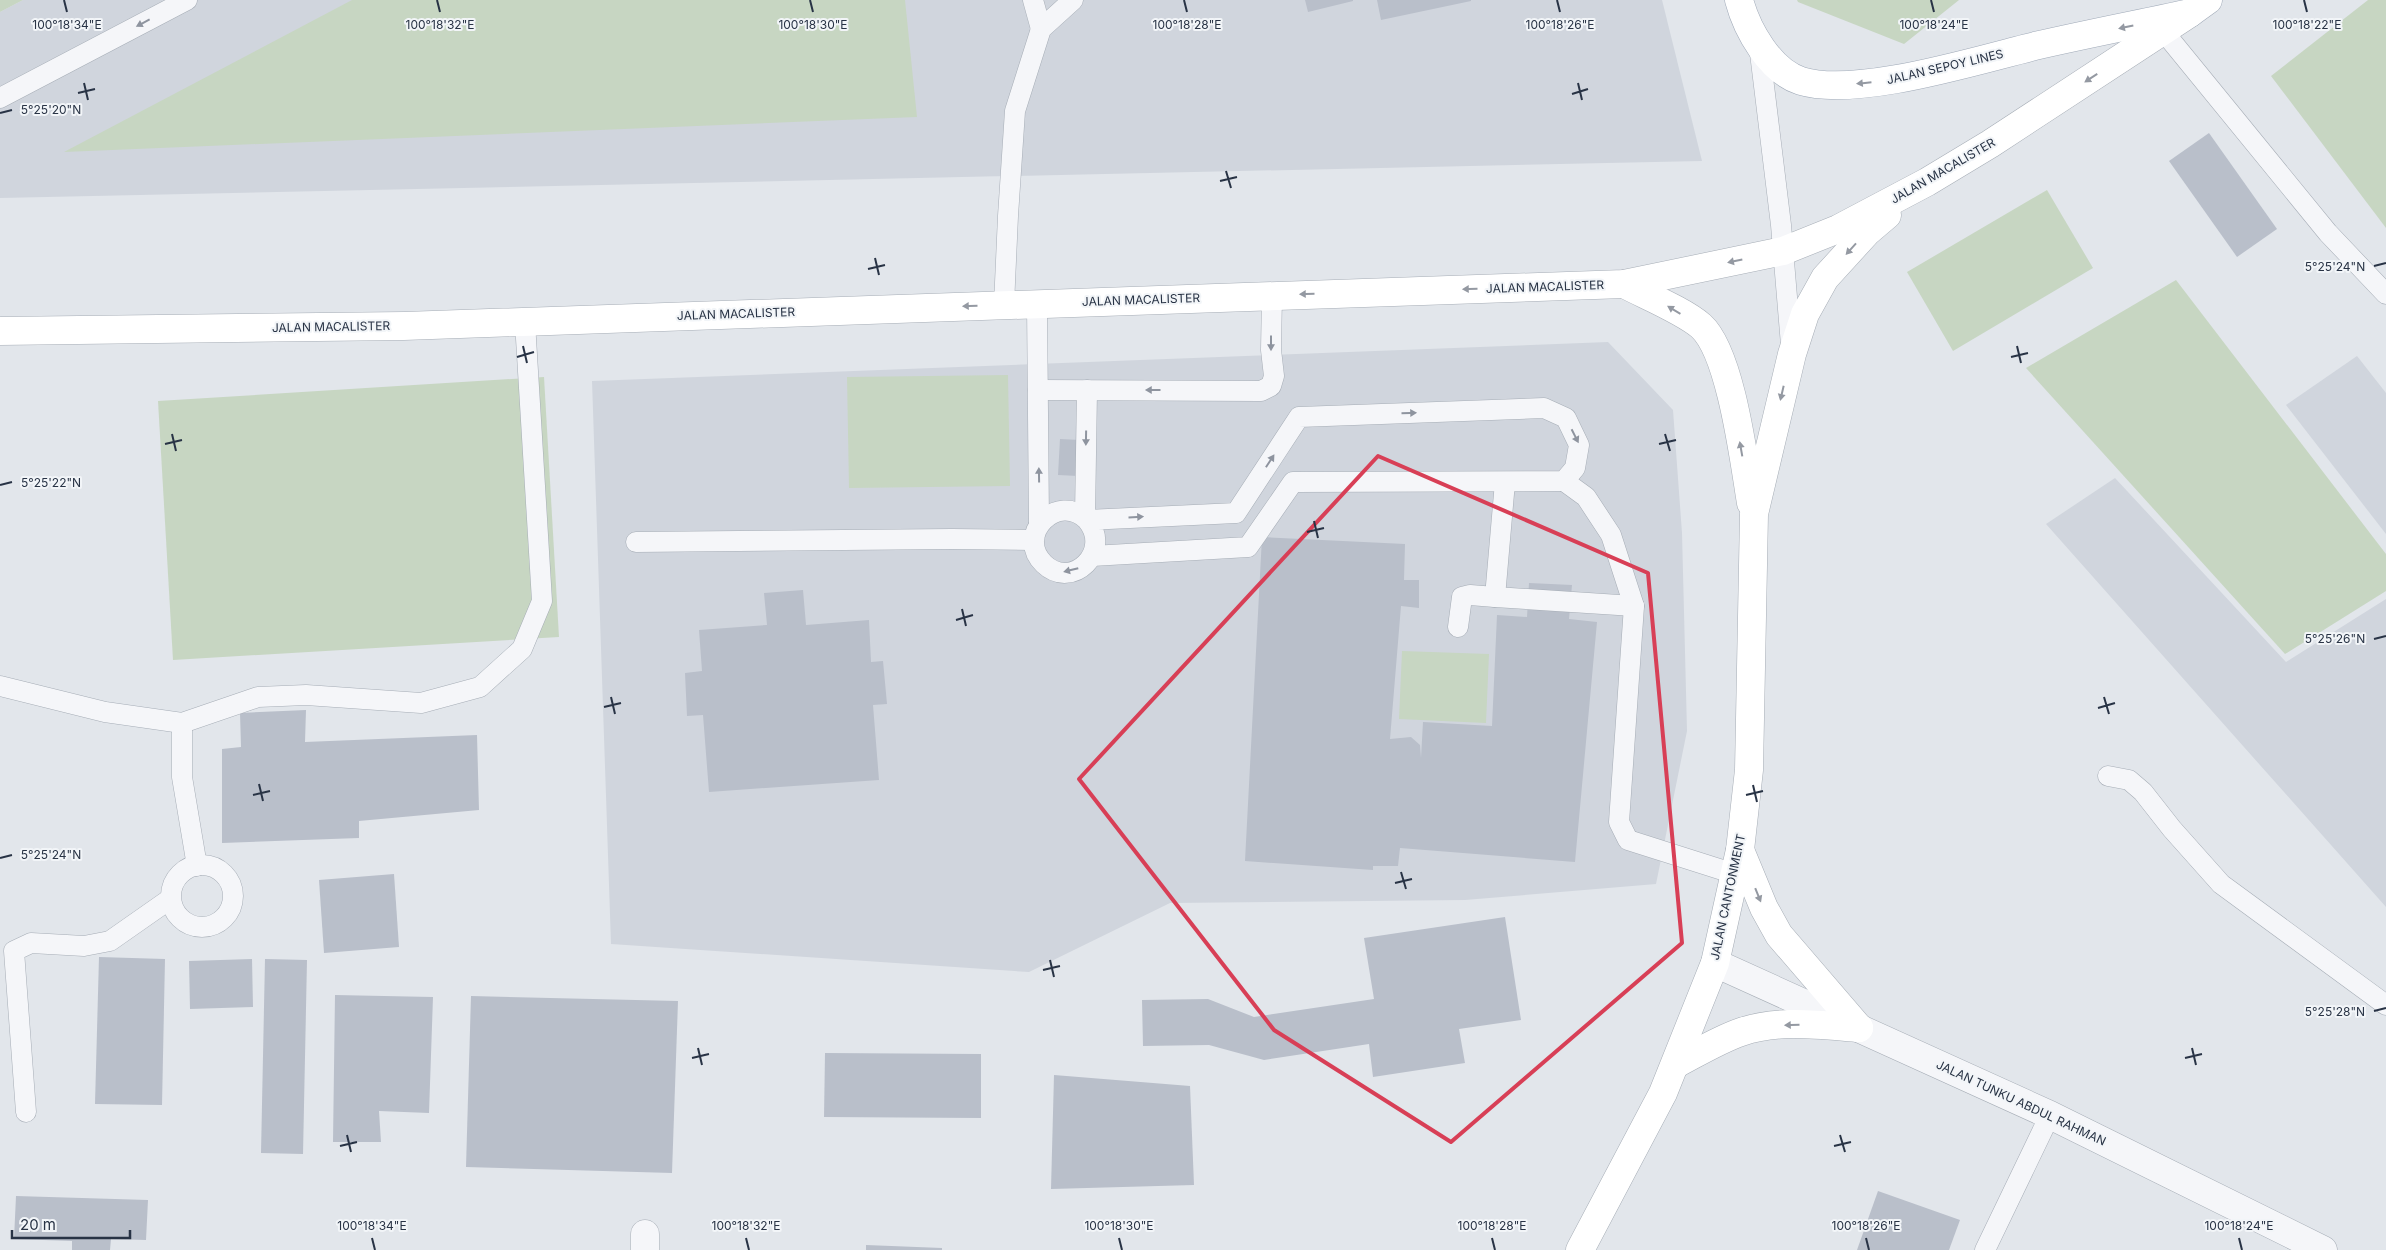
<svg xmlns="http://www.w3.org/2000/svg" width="2386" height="1250" font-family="Inter,sans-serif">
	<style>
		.built { fill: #d0d5dd }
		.green { fill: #c7d6c2 }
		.building { fill: #b9bfca }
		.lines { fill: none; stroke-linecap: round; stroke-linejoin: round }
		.lane-casing { stroke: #a6adb6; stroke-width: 21 }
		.street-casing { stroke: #a6adb6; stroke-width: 29 }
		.secondary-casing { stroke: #a6adb6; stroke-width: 29 }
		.primary-casing { stroke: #a0aab8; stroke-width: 29 }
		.lane { stroke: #f5f6f9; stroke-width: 20 }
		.street { stroke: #f5f6f9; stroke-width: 28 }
		.secondary { stroke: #fff; stroke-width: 28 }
		.primary { stroke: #fff; stroke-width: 28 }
		.oneway { fill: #8e949f }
		.oneway2 { fill: #9499a2 }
		.marked { fill: none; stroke: #d83f56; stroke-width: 4; stroke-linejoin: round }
		.ticks { fill: none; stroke: #283345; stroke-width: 2 }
		.labels { text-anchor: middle; stroke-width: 4; stroke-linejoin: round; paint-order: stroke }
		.street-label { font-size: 12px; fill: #283345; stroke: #f2f5f8 }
		.ticks-label { font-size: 12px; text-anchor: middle; fill: #283345; stroke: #f2f5f8; stroke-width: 4; stroke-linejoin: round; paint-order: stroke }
	</style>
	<rect width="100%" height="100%" fill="#e2e6eb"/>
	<g class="built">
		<path d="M23,0H1662L1702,161L0,198V12Z"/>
		<path d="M1608,342L1673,410L1682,533L1687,731L1656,884L1465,900L1170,903L1029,972L611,944L592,381Z"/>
		<path d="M2357,356L2386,393V534L2286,405Z"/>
		<path d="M2115,478L2286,662L2386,599V907L2046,524Z"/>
	</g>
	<g class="green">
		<path d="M0,0H23L0,12Z"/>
		<path d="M352,0H905L917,117L64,152Z"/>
		<path d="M1797,0H1959L1904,44L1798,2Z"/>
		<path d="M2368,0H2386V228L2271,76Z"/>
		<path d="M2047,190L2093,268L1953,351L1907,272Z"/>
		<path d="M2176,280L2386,554V591L2285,654L2026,368Z"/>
		<path d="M1008,375L1010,486L849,488L847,377Z"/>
		<path d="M544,377L559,637L173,660L158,401Z"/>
		<path d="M1402,651L1489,654L1486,723L1399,719Z"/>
	</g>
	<g class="building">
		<path d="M1305,0H1353V1L1308,12Z"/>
		<path d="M1377,0H1471V1L1381,20Z"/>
		<path d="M2209,133L2277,229L2237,257L2169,161Z"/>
		<path d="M1060,439L1080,440L1078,476L1058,475Z"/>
		<path d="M1262,537L1405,544L1404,580H1419V608L1401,606L1390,739L1411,737L1420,745L1421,758L1423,722L1492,726L1497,615L1527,617L1529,583L1572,585L1569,619L1597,622L1575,862L1400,848L1398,866H1373V870L1245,861Z"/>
		<path d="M803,590L806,625L869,620L871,662L883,661L887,704L873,705L879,780L709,792L703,715L687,716L685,673L702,671L699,630L767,625L764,593Z"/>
		<path d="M306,710L305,742L477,735L479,810L359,821V838L222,843V749L241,747L240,713Z"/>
		<path d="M394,874L399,947L324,953L319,880Z"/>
		<path d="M1505,917L1521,1020L1459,1029L1465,1063L1373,1077L1369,1044L1264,1060L1209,1045L1143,1046L1142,1000L1208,999L1254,1017L1374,999L1364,938Z"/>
		<path d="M99,957L165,959L162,1105L95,1104Z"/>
		<path d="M252,959L253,1007L190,1009L189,961Z"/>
		<path d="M265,959L307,960L303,1154L261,1153Z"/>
		<path d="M335,995L433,997L429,1113L379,1111L381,1142H333Z"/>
		<path d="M471,996L678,1001L672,1173L466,1167Z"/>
		<path d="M825,1053L981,1054V1118L824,1117Z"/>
		<path d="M1054,1075L1190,1086L1194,1185L1051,1189Z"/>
		<path d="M1878,1191L1960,1220L1949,1250H1857Z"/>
		<path d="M16,1196L148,1200L146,1240L111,1239L110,1250H72V1241L14,1239Z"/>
		<path d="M866,1245L942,1248V1250H866Z"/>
	</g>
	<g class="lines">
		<defs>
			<g id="lane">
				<path d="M1033,0L1041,29"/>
				<path d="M2164,32L2328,233L2386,294"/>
				<path d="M1759,45L1781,225L1791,345"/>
				<path d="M0,98L187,0"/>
				<path d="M1037,304L1039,524"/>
				<path d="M1004,305L1008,216L1015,111L1041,29L1073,0"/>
				<path d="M1038,390L1261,391L1271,386L1274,376L1271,350L1272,295"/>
				<path d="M1564,481L1586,497L1611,535L1634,606L1619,822L1628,840L1735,874"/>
				<path d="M1085,517L1087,390"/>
				<path d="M1087,520C1113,551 1072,591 1044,564C1014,535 1058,491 1087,520L1236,513L1299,417L1544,408L1566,418L1579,445L1575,468L1564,481L1293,482L1248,547L1092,556"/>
				<path d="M636,542L952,539L1033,540"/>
				<path d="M1495,597L1634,606"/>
				<path d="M1458,627L1462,597L1470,595L1495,597L1505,482"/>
				<path d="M0,686L105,712L182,723L258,697L306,695L421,703L480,687L522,649L542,601L525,322"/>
				<path d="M182,723V777L197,866"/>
				<path d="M2108,776L2129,780L2143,792L2172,829L2221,884L2386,1005"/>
				<circle cx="202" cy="896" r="31"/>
				<path d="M26,1112L14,951L31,943L84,946L110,941L170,899"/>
				<path d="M1985,1250L2050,1115"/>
			</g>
			<g id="street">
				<path d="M1715,963L2050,1115L2323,1250"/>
				<path d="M645,1234V1250"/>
			</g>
			<g id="secondary">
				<path d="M1624,284C1645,295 1684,311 1701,326C1731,353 1744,461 1751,503"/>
				<path d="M0,331L404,326L1624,284L1783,251L1838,229L1927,182L1990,144L2190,13"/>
				<path d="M1740,850L1764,908L1779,935L1859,1028"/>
				<path d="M1676,1064C1697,1053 1718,1040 1741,1032C1778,1019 1820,1025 1859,1028"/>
				<path d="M1580,1250L1663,1093L1715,963L1740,850L1749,770L1754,514L1792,354L1805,314L1825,278L1867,232L1887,215"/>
			</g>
			<path id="primary" d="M1739,0C1747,30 1770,71 1801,81C1857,98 1977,60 2035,46C2087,34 2139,24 2190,13L2208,0"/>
		</defs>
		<use href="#lane" class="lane-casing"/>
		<use href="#street" class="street-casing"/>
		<use href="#secondary" class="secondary-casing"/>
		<use href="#primary" class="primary-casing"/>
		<use href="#lane" class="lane"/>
		<use href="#street" class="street"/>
		<use href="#secondary" class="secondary"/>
		<use href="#primary" class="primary"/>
	</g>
	<defs><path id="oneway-solid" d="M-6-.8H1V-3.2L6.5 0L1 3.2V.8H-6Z" transform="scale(1.25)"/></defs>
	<g class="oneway">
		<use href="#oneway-solid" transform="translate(143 23) rotate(152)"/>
		<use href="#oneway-solid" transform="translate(1271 343) rotate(90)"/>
		<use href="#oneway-solid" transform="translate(1153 390) rotate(-180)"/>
		<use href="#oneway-solid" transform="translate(1409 413) rotate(-2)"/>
		<use href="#oneway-solid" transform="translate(1575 436) rotate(63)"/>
		<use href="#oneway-solid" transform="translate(1086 438) rotate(91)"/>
		<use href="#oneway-solid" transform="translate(1270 461) rotate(-57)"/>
		<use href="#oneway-solid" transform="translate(1039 475) rotate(-91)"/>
		<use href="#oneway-solid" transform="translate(1136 517) rotate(-3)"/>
		<use href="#oneway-solid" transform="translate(1071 570) rotate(166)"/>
	</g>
	<g class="oneway2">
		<use href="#oneway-solid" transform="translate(2126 27) rotate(168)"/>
		<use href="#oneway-solid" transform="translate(2091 78) rotate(147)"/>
		<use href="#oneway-solid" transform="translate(1864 83) rotate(174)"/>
		<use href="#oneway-solid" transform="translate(1851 249) rotate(132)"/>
		<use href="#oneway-solid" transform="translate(1735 261) rotate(168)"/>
		<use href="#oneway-solid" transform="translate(1470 289) rotate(179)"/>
		<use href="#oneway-solid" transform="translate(1307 294) rotate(179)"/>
		<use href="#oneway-solid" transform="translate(970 306) rotate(178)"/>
		<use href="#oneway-solid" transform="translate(1674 310) rotate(-149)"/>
		<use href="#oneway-solid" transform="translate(1782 393) rotate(103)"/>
		<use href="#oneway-solid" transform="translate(1741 449) rotate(-100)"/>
		<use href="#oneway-solid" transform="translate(1758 895) rotate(68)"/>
		<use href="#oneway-solid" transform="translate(1792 1025) rotate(178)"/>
	</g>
	<path class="marked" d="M1378,456L1648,573L1682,943L1451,1142L1274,1030L1079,779Z"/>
	<path class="ticks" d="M64,0L67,12M437,0L440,12M810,0L813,12M1184,0L1187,12M1557,0L1560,12M1931,0L1934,12M2304,0L2307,12M84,83L88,100M1578,83L1582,100M78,93L95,89M1572,94L1588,89M0,113L12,110M1226,171L1231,188M1220,181L1237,177M875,258L879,275M2374,266L2386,263M868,269L885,265M523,346L527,363M2017,346L2021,363M517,357L534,352M2011,357L2028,353M172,434L176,451M1665,434L1670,451M165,444L182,440M1659,444L1676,440M0,485L12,482M1314,521L1318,538M1307,532L1324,528M962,609L966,626M956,620L973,615M2374,639L2386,636M611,697L615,714M2104,697L2109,714M604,707L621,703M2098,708L2115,703M259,784L263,801M1753,785L1757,802M253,795L270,791M1746,795L1763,791M0,858L12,855M1401,872L1406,889M1395,883L1412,879M1050,960L1054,977M1043,970L1060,966M2374,1011L2386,1008M698,1048L702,1065M2192,1048L2196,1065M692,1058L709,1054M2185,1058L2202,1054M347,1135L351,1152M1840,1135L1845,1152M340,1146L357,1142M1834,1146L1851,1142M372,1238L375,1250M746,1238L749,1250M1119,1238L1122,1250M1492,1238L1495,1250M1866,1238L1869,1250M2239,1238L2242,1250"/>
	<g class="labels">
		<g class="street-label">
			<text transform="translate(1945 67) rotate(-13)" y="4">JALAN SEPOY LINES</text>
			<text transform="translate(1943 171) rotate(-30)" y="4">JALAN MACALISTER</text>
			<text transform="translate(1545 287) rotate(-2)" y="4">JALAN MACALISTER</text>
			<text transform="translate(1141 300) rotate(-2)" y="4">JALAN MACALISTER</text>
			<text transform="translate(736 314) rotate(-2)" y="4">JALAN MACALISTER</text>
			<text transform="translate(331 327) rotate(-1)" y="4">JALAN MACALISTER</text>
			<text transform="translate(1728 897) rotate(-78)" y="4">JALAN CANTONMENT</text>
			<text transform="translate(2021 1103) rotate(25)" y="4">JALAN TUNKU ABDUL RAHMAN</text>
		</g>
	</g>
	<g class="ticks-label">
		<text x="1187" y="29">100°18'28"E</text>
		<text x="2307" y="29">100°18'22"E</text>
		<text x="67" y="29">100°18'34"E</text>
		<text x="440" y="29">100°18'32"E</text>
		<text x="813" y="29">100°18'30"E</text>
		<text x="1560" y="29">100°18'26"E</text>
		<text x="1934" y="29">100°18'24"E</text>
		<text x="51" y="114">5°25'20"N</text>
		<text x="2335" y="271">5°25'24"N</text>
		<text x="51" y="487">5°25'22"N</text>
		<text x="2335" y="643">5°25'26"N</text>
		<text x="51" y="859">5°25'24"N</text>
		<text x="2335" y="1016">5°25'28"N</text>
		<text x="372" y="1230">100°18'34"E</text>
		<text x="746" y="1230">100°18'32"E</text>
		<text x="1119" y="1230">100°18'30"E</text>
		<text x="1492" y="1230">100°18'28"E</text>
		<text x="1866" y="1230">100°18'26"E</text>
		<text x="2239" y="1230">100°18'24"E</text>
	</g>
	<path d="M12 1230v8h118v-8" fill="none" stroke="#283345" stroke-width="2.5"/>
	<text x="20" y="1230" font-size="15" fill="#283345" stroke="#f2f5f8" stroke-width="4" paint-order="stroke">20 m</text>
</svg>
